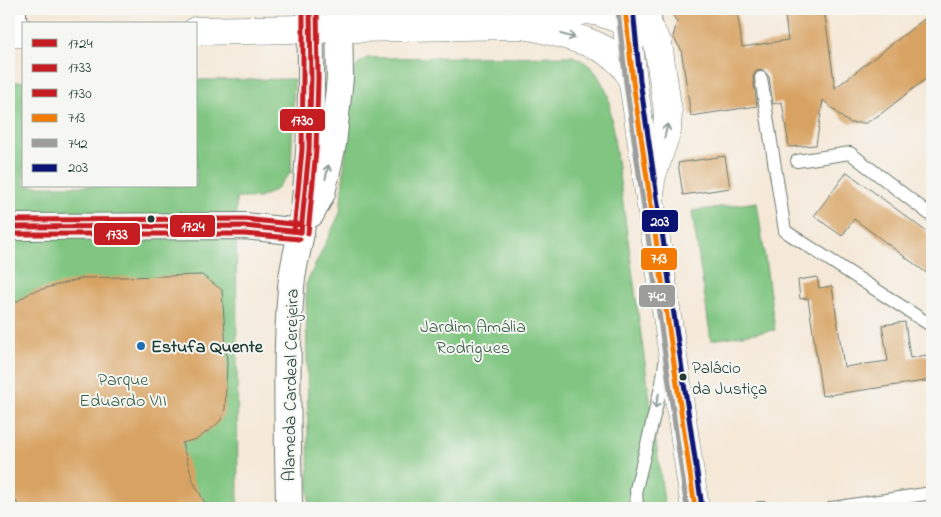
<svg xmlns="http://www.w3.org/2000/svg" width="941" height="517" font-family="'Indie Flower',sans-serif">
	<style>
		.green { fill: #80c681; stroke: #50825a }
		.building { fill: #d8a362 }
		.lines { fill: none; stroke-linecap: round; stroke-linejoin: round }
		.lane-casing { stroke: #6a796d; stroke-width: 14 }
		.street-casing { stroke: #6a796d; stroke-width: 28 }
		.secondary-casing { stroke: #6a796d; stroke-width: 29 }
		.lane { stroke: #fff; stroke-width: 12 }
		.street { stroke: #fff; stroke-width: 26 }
		.secondary { stroke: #fff; stroke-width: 28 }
		.bus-1-casing { stroke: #f6f6f2; stroke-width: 9 }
		.bus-2-casing { stroke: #f6f6f2; stroke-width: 9 }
		.bus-3-casing { stroke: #f6f6f2; stroke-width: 9 }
		.bus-4-casing { stroke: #f6f6f2; stroke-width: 9 }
		.bus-5-casing { stroke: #f6f6f2; stroke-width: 9 }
		.bus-6-casing { stroke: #f6f6f2; stroke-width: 9 }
		.bus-1 { stroke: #c61d23; stroke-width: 5 }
		.bus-2 { stroke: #c61d23; stroke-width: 5 }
		.bus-3 { stroke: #c61d23; stroke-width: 5 }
		.bus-4 { stroke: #f47b03; stroke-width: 5 }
		.bus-5 { stroke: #9d9d9c; stroke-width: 5 }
		.bus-6 { stroke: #0a1274; stroke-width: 5 }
		.oneway { stroke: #8f9e9a }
		.bus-dot { fill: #1f3d34; stroke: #f6f6f2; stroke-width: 2 }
		.poi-dot { fill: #1f6fb2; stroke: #f6f6f2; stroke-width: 2 }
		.labels { text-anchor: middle; stroke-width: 4; stroke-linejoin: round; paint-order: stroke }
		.bus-label { font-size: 17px; fill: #1f3d34; stroke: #f6f6f2; text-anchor: start }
		.park-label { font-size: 18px; fill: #375f47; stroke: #f6f6f2 }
		.poi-label { font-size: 18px; font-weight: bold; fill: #1f3d34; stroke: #f6f6f2; text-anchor: start }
		.street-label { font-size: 18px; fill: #1f3d34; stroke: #f6f6f2 }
		.line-badge { stroke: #f6f6f2; stroke-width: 2 }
		.badge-label { font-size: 14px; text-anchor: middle; font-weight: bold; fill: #fff }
	</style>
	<rect width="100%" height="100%" fill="#f6f6f2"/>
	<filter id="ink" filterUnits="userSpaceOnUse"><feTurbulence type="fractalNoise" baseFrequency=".02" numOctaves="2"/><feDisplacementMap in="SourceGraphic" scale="10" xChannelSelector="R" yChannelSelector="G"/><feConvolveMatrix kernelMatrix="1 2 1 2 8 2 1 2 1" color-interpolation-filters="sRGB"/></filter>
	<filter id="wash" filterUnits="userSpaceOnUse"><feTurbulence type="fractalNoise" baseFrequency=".0096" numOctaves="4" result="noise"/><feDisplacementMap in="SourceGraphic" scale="20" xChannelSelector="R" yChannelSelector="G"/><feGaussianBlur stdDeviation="1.12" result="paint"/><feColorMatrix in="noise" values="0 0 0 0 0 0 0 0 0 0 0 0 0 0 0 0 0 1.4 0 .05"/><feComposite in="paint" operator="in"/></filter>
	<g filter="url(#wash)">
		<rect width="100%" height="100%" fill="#f5e8d7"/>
		<g class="green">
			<path d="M572,56C593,64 598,74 608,95L665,508H309L306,284L340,213L353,72L359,63L367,58Z"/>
			<path d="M294,79L291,172L274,191L259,198H236L238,508H9V82H24V186H196V80Z"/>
			<path d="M757,202L775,330L711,340L692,211Z"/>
		</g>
		<g id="blocks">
			<g class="building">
				<path d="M669,9H737L742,47L788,40L784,9H824L835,88L932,13V74L882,113L866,123H851L845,120L823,100L816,145L789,147L782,102L773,104L769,77L763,70L756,71L753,76L757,106L691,116L681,49L673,37L677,22Z"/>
				<path d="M725,156L730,188L683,195L678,163Z"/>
				<path d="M847,172L932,236V277L854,219L842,236L814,216Z"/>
				<path d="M202,275L222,290L227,363L225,409L221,420L215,426L197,439L182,443L193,481L208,508H20L9,490V307L31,292L84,278Z"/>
				<path d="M817,277L819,288L832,286L844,367L888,361L882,325L905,322L910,358L932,354V380L822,396L808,298L800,299L798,280Z"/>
			</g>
		</g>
	</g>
	<g filter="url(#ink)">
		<use href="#blocks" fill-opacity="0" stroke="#6a796d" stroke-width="1"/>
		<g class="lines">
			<defs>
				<g id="lane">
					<path d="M654,9L657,34"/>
					<path d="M761,78L785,231L932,326"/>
					<path d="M797,161L850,153L932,216"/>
					<path d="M637,508L636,489L662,383L665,363"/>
					<path d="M759,508H764"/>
					<path d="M832,508L932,493"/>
				</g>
				<g id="street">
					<path d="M13,9V33"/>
					<path d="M311,214L322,193L333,144L340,78L339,9"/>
					<path d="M9,227L244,226L301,232"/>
					<path d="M289,508C288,435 285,361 291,288C292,269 298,251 301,232C312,158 312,83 310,9"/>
				</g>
				<g id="secondary">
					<path d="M625,9L633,82L695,508"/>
					<path d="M527,26C539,27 550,31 562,34C590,42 623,52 633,82"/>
					<path d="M196,31L520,25L586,10L600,12L647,29L651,32L658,44L668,112L667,130L651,178L650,195"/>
					<path d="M9,33H24"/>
				</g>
			</defs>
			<use href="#lane" class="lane-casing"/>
			<use href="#street" class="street-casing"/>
			<use href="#secondary" class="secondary-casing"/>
			<use href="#lane" class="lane"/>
			<use href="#street" class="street"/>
			<use href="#secondary" class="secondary"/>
			<defs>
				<g id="bus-1">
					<path d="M9,227L244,226L301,232"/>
					<path d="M301,232L309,150L311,78L310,9"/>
				</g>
				<g id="bus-2">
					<path d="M308,233L316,150L318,78L317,9"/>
					<path d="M9,234H244L300,239"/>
				</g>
				<g id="bus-3">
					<path d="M9,220L244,219L302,225"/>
					<path d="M294,231L302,150L303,78V9"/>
				</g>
				<path id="bus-4" d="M625,9L633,82L695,508"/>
				<path id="bus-5" d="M618,10L626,83L687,508"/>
				<path id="bus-6" d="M633,9L640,81L702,507"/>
			</defs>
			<use href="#bus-1" class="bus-1-casing"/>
			<use href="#bus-2" class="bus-2-casing"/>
			<use href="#bus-3" class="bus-3-casing"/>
			<use href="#bus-4" class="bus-4-casing"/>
			<use href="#bus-5" class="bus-5-casing"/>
			<use href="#bus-6" class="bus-6-casing"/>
			<use href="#bus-1" class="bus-1"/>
			<use href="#bus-2" class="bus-2"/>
			<use href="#bus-3" class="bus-3"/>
			<use href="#bus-4" class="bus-4"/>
			<use href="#bus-5" class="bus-5"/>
			<use href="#bus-6" class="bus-6"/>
		</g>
		<defs><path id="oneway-shaft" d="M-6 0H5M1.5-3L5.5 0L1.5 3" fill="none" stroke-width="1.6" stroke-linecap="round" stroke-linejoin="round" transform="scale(1.25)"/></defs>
		<g class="oneway">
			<use href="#oneway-shaft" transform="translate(568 36) rotate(16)"/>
			<use href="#oneway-shaft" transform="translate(666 131) rotate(-77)"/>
			<use href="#oneway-shaft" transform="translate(327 172) rotate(-77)"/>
			<use href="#oneway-shaft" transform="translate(657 401) rotate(104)"/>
		</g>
	</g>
	<g class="bus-dot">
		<circle cx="151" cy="219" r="4.5"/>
		<circle cx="683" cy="377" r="4.5"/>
	</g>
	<circle class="poi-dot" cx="141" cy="346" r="5"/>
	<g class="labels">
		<g class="bus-label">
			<text x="692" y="373">Palácio<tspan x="692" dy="21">da Justiça</tspan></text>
		</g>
		<g class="park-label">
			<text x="473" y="332">Jardim Amália<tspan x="473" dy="21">Rodrigues</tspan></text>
			<text x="123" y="385">Parque<tspan x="123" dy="21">Eduardo VII</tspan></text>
		</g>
		<g class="poi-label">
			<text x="151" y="352">Estufa Quente</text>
		</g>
		<g class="street-label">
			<text transform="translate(290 385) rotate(-89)" y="6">Alameda Cardeal Cerejeira</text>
		</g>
	</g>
	<g class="line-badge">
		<rect x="279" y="108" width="47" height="24" rx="5" fill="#c61d23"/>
		<rect x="641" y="209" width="38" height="24" rx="5" fill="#0a1274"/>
		<rect x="169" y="214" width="47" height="24" rx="5" fill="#c61d23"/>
		<rect x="93" y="222" width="48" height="24" rx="5" fill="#c61d23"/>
		<rect x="640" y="247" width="38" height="24" rx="5" fill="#f47b03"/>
		<rect x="638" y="284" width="38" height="24" rx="5" fill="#9d9d9c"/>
	</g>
	<g class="badge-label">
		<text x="302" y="125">1730</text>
		<text x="660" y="226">203</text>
		<text x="193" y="231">1724</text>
		<text x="117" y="239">1733</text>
		<text x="659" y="263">713</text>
		<text x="657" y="301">742</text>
	</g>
	<rect width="941" height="517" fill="none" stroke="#f6f6f2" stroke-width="30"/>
	<rect x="22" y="22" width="175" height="165" fill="#f6f6f2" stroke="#a0aca6"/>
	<rect x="32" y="39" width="25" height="8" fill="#c61d23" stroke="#a0aca6"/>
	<text x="68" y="48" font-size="15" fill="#1f3d34">1724</text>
	<rect x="32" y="64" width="25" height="8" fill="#c61d23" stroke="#a0aca6"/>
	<text x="68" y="72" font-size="15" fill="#1f3d34">1733</text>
	<rect x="32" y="89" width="25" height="8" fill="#c61d23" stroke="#a0aca6"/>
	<text x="68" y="98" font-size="15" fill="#1f3d34">1730</text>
	<rect x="32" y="114" width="25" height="8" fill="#f47b03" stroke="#a0aca6"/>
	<text x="68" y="122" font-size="15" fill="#1f3d34">713</text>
	<rect x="32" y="139" width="25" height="8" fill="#9d9d9c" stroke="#a0aca6"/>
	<text x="68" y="148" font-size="15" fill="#1f3d34">742</text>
	<rect x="32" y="164" width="25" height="8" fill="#0a1274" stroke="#a0aca6"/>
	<text x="68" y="172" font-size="15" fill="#1f3d34">203</text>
</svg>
